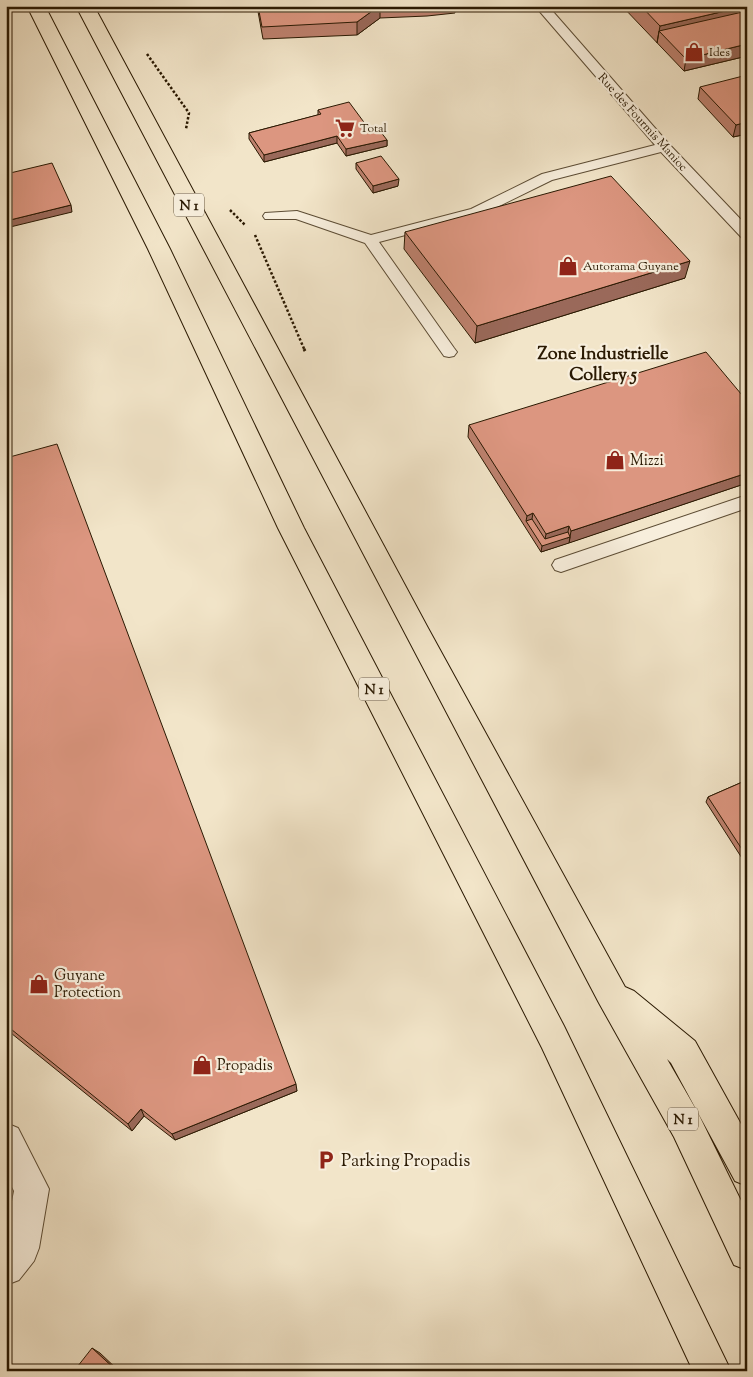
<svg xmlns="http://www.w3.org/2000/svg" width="753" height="1377" font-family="'Sorts Mill Goudy',serif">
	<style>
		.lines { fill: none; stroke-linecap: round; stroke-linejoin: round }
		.service-casing { stroke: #5c4c34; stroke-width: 2 }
		.tertiary-casing { stroke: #5c4c34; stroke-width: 2 }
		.primary-casing { stroke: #2a1902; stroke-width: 2 }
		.path-far1 { stroke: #2a1902; stroke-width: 2.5; stroke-dasharray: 2.5 2; stroke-linecap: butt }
		.path { stroke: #2a1902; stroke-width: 3; stroke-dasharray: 4 2.5; stroke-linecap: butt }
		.service { fill: #f7eedc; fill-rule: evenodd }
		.tertiary { fill: #f7eedc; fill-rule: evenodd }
		.primary { fill: #f2e5c9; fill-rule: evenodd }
		.wall { fill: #bd816e; stroke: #2a1902 }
		.shaded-wall { fill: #9a695a; stroke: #2a1902 }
		.building { fill: #dc9680; stroke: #2a1902 }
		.labels { text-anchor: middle; stroke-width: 4.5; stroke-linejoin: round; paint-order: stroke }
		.far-poi-label { font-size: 12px; fill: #2a1902; stroke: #f7eedc; text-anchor: start }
		.far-street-label { font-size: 12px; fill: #2a1902; stroke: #f7eedc }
		.shield { fill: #f7eedc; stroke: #685943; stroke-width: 1 }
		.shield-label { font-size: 14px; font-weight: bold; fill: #2a1902 }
		.poi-label { font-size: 15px; fill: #2a1902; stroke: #f7eedc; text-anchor: start }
		.quarter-label { font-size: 18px; font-weight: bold; fill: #2a1902; stroke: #f7eedc }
		.near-poi-label { font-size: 18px; fill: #2a1902; stroke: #f7eedc; text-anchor: start }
	</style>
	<rect width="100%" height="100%" fill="#f2e5c9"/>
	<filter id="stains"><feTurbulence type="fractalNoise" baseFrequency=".004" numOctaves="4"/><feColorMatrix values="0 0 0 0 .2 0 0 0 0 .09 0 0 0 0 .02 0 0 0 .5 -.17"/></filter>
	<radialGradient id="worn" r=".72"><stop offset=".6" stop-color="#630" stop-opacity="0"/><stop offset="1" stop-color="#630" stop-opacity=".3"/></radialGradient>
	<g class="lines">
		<defs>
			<g id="service">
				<path d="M535,6H548L669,144L747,226V239L742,238L661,152L552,180L481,215L379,242L454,348L457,352L454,356L449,357L444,356L365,243L296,219H265L263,216L265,213L297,211L371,235L471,209L542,174L655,145Z"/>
				<path d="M747,495V508L561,572L555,570L552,565L555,560Z"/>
			</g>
			<path id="tertiary" d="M6,1123L18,1128L49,1189L39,1248L34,1261L19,1280L6,1285V1232L14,1191L6,1175Z"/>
			<g id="primary">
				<path d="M27,6H45L170,249L304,528L564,1026L731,1371H693L542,1048L278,528L148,249Z"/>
				<path d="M76,6H94L428,628L625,987L634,991L695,1041L747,1135V1186L735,1181L671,1063L667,1059L698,1113L747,1213V1270L734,1265L674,1137L599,1003Z"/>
			</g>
		</defs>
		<use href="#service" class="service-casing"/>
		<use href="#tertiary" class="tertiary-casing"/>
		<use href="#primary" class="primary-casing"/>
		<g class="path-far1">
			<path d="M147,54L189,113L186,129"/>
			<path d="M230,210L245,225"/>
			<path d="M255,235L305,351"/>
		</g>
		<path class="path" d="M304,349L305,351"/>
		<use href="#service" class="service"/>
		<use href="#tertiary" class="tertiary"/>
		<use href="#primary" class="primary"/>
	</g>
	<g class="wall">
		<path d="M257,6H455V13L427,16L380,18L357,35L263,39Z"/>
		<path d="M622,6H747V56L684,71Z"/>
		<path d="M700,87L747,134L733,137L698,99Z"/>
		<path d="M318,110L369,129L387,140V146L346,156L337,143L264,162L249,139V133L318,115Z"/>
		<path d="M747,150V171L742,166Z"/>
		<path d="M356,163L398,186L373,193L356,169Z"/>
		<path d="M405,232L685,278L475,343L404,249Z"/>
		<path d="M469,425L747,483L541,552L468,437Z"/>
		<path d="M6,458L297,1091L175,1140L144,1116L132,1131L6,1029Z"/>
		<path d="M747,780V866L706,802L708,797Z"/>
	</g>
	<g class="shaded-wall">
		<path d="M379,6H380V18L357,35V22Z"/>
		<path d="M747,6V22L659,31L657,43L660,26Z"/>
		<path d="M747,44V56L684,71L686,59Z"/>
		<path d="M747,122V134L733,137L736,125Z"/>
		<path d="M337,136V143L264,162V155Z"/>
		<path d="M387,140V146L346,156V149Z"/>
		<path d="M399,179L398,186L373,193V186Z"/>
		<path d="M71,205L72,212L6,228V221Z"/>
		<path d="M690,261L685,278L475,343L477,326Z"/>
		<path d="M747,473V483L569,543L571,531Z"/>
		<path d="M533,513L531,525L526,521L527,516Z"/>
		<path d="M569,526L567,538L570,537L569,543L541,552L542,546L544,545L546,534Z"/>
		<path d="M296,1084L297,1091L175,1140L172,1134Z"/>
		<path d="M141,1109L144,1116L132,1131L128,1124Z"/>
		<path d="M92,1348L100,1353L119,1371H117Z"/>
	</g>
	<g class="building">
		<path d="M258,6H379L357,22L262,27Z"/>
		<path d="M428,6H455V7L428,10Z"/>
		<path d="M641,6H747L660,26Z"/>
		<path d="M747,11V44L686,59L659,31Z"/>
		<path d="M747,75V122L736,125L700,87Z"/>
		<path d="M349,102L369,129L377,127L387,140L346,149L337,136L264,155L249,133L321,114L318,110Z"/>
		<path d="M381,156L399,179L373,186L356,163Z"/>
		<path d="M52,163L71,205L6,221V174Z"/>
		<path d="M611,176L690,261L477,326L405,232Z"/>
		<path d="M706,352L747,401V473L571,531L569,526L546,534L533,513L527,516L469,425Z"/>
		<path d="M57,444L296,1084L172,1134L141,1109L128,1124L6,1025V458Z"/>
		<path d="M532,519L545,539L568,532L570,537L542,546L526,521Z"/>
		<path d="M747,780V857L708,797Z"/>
		<path d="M92,1348L117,1371H74Z"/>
	</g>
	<defs>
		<symbol id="shop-bare" viewBox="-9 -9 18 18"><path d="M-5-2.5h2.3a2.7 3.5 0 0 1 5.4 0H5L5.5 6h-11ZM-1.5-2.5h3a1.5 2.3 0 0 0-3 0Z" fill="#8f2418" stroke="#f7eedc" stroke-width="2.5" paint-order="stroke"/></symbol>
		<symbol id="supermarket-bare" viewBox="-9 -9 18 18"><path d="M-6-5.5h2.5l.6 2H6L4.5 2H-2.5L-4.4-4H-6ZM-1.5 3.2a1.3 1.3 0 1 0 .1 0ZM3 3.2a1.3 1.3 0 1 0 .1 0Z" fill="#8f2418" stroke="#f7eedc" stroke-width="2.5" paint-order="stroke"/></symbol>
		<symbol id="parking-bare" viewBox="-9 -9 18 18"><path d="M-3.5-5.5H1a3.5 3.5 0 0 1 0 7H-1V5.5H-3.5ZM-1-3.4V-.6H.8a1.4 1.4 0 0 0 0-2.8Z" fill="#8f2418" stroke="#f7eedc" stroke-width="2.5" paint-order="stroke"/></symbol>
	</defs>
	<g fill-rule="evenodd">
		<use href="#shop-bare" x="680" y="38" width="28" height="28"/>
		<use href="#supermarket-bare" x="331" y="114" width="28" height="28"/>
		<use href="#shop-bare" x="554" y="252" width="28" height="28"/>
		<use href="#shop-bare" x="601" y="446" width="28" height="28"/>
		<use href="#shop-bare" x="25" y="970" width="28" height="28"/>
		<use href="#shop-bare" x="188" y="1051" width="28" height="28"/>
		<use href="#parking-bare" x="312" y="1146" width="28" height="28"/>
	</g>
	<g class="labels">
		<g class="far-poi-label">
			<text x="709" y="56">Ides</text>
			<text x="360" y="132">Total</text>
			<text x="583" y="270">Autorama Guyane</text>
		</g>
		<g class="far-street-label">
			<text transform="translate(643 122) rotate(48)" y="4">Rue des Fourmis Manioc</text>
		</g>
		<g class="shield">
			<rect x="174" y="193.5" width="30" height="23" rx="4"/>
			<rect x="359" y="677.5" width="30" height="23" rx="4"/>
			<rect x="668" y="1107.5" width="30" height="23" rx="4"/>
		</g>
		<g class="shield-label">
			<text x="189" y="210">N 1</text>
			<text x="374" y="694">N 1</text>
			<text x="683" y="1124">N 1</text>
		</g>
		<g class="poi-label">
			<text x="630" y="465">Mizzi</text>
			<text x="54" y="980">Guyane<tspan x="54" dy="17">Protection</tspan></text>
			<text x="217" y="1070">Propadis</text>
		</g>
		<g class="quarter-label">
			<text x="603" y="359">Zone Industrielle<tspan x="603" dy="21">Collery 5</tspan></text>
		</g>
		<g class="near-poi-label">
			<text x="341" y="1166">Parking Propadis</text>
		</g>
	</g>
	<rect width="753" height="1377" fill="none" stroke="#f2e5c9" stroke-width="25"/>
	<rect x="8" y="8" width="738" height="1362" fill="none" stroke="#2a1902" stroke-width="2.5"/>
	<rect x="12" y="12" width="728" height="1352" fill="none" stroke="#2a1902"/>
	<rect width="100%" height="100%" filter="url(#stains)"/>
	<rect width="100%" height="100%" fill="url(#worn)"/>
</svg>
